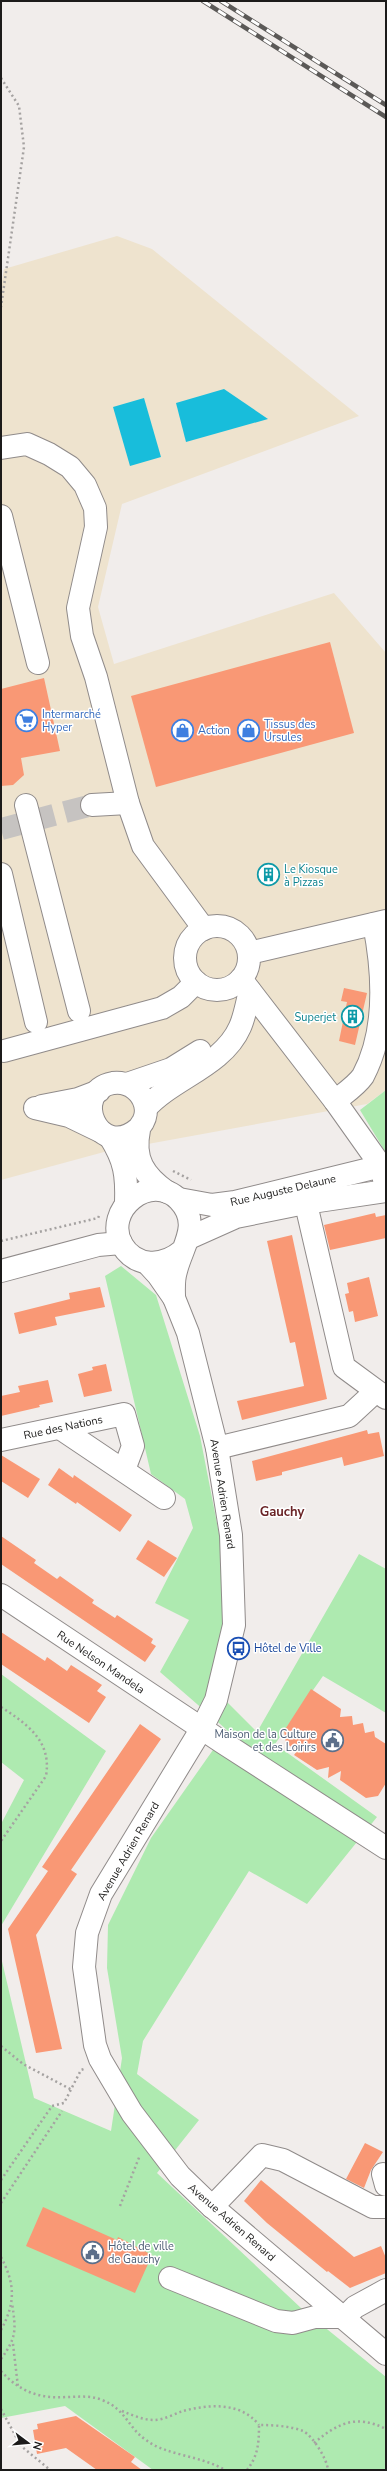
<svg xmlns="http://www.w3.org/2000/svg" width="387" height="2471" font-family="'Nunito Sans',sans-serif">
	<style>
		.commercial { fill: #eee3ce }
		.green { fill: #aeeab0 }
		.water { fill: #18bddb }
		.building { fill: #f99875 }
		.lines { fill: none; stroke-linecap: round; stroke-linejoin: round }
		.minor-tunnel { stroke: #c6c3c1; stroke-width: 22; stroke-dasharray: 22 11; stroke-linecap: butt }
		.minor-casing { stroke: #908b8a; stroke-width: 24 }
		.path { stroke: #a5a2a1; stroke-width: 2.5; stroke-dasharray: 2 3; stroke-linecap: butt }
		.minor { stroke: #fff; stroke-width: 22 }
		.rail-casing { stroke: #5b5957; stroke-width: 4.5 }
		.rail { stroke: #fff; stroke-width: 3; stroke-dasharray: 9; stroke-linecap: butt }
		.labels { text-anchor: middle; stroke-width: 3; stroke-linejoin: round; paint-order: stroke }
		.shop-label { font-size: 11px; fill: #366cbe; stroke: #fff; text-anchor: start }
		.culture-label { font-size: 11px; fill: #0d838f; stroke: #fff; text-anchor: start }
		.street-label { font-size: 11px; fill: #1c1b1a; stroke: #fff }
		.transit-label { font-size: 11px; fill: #164399; stroke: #fff; text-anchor: start }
		.service-label { font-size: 11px; fill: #4e5e75; stroke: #fff; text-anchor: end }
		.quarter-label { font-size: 13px; font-weight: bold; fill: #6a2426; stroke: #fff }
	</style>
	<rect width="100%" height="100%" fill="#f1edeb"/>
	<path class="commercial" d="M117,236L152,249L359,416L122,504L98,607L114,664L334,593L386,653V1090L367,1104L104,1152L1,1180V287L4,269Z"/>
	<g class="green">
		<path d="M386,1090V1153L360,1110Z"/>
		<path d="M121,1266L156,1295L200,1436L222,1549L226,1616L213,1688L257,1732L359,1554L386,1569V1713L323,1676L275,1744L377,1817L307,1904L249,1871L143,2041L137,2074L199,2120L157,2173L301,2308L386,2377V2470H153L65,2406L1,2418V1957L34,2098L111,2131L122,2058L107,1968L108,1925L151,1838L227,1730L160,1672L189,1620L155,1603L193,1528L185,1499L151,1474L105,1276Z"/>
		<path d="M1,1674L106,1751L1,1926V1824L24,1780L1,1762Z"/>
	</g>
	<g class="water">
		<path d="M224,389L268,419L186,442L176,403Z"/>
		<path d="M144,398L161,457L130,466L113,407Z"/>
	</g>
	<g class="building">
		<path d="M330,642L354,733L156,787L131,696Z"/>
		<path d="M44,678L60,751L21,758L24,775L13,785L1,786V689Z"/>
		<path d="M276,867L278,879L261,883L258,870Z"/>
		<path d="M344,988L367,993L355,1045L339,1041L347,1002L341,1001Z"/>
		<path d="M375,1213L376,1217L386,1215V1238L330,1250L324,1225Z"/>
		<path d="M292,1235L327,1399L242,1420L237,1401L304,1386L295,1342L290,1343L267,1241Z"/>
		<path d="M369,1277L378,1316L355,1322L353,1311L349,1312L345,1294L349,1293L347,1283Z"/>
		<path d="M100,1287L105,1307L55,1317L57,1325L19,1334L14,1313L70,1299L69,1293Z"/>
		<path d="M106,1364L112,1391L84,1397L78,1374L93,1370L92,1367Z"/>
		<path d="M48,1380L53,1402L39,1405L40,1407L1,1416V1396L20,1392L18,1386Z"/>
		<path d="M367,1430L368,1434L379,1432L384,1456L344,1466L342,1457L282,1472V1475L256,1481L252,1461Z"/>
		<path d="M1,1455L40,1479L28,1498L1,1481Z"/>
		<path d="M59,1468L73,1478L74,1475L132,1515L120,1532L77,1502L76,1504L48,1485Z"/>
		<path d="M1,1536L36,1560L34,1563L57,1579L60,1576L94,1600L92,1603L115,1618L117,1615L153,1639L151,1643L156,1646L145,1662L1,1564Z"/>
		<path d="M148,1540L177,1558L164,1577L136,1559Z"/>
		<path d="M1,1632L45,1661L47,1657L67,1671L71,1665L102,1685L97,1691L106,1697L89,1723L1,1664Z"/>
		<path d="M311,1689L341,1709L340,1717L352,1716L353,1725L363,1723L365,1733L374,1731L375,1737L386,1744V1783L378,1796L366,1798L340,1780L341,1771L328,1778L329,1767L317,1770L294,1755L297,1751L286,1743L284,1731Z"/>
		<path d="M140,1724L161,1739L71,1870L77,1874L36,1935L62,2049L36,2053L8,1929L48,1871L42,1867Z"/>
		<path d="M365,2143L383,2152L371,2170L364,2188L346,2179Z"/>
		<path d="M261,2180L354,2257L381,2246L386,2258V2273L350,2288L328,2271L327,2272L267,2223L244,2201Z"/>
		<path d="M43,2207L117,2240L118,2237L152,2255L135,2293L26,2246Z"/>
		<path d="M76,2416L135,2457L131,2462L142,2470H97L66,2448L37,2454L33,2430L38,2429L37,2424Z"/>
	</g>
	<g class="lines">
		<path class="minor-tunnel" d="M1,829L92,805"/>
		<defs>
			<g id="minor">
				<path d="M1,448L27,444L49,454L70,467L85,485L95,508L96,527L78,608L82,636L96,677L128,803L143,846L204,929"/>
				<path d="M1,516L38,663"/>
				<path d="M26,805L79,1011"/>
				<path d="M92,805L128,803"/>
				<path d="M1,874L36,1022"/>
				<circle cx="217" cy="958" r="32"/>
				<path d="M249,953L386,921"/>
				<path d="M241,979L335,1101L374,1156L381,1166L386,1188"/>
				<path d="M4,1051L162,1008L181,997L196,982"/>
				<path d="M127,1084L171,1069L200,1051"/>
				<path d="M335,1101C345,1093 356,1086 363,1076C387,1031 384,975 374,924"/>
				<path d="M42,1106L78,1099L99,1091"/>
				<path d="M35,1108L69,1116L100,1131"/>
				<path d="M146,1108C173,1078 223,1066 240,1027C245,1016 247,1002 250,991"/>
				<path d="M139,1128C98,1163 69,1091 113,1083C120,1082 129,1084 135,1089C145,1097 149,1111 143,1122C141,1125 139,1127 139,1130C133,1159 144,1176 167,1192"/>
				<path d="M110,1137C125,1161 127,1175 126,1203"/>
				<path d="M302,1187L344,1367L386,1398"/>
				<path d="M179,1199L212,1205L235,1202L386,1165"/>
				<path d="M189,1238L236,1217L305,1203L386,1191"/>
				<path d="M147,1263L158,1275L174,1298L188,1333L217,1448L231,1535L234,1625L216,1700L202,1728L101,1894L87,1933L84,1967L95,2045L100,2059L132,2113L180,2176L209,2204L386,2354"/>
				<path d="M1,1271L98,1245L121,1243"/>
				<path d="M174,1298C174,1289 173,1280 176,1271C182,1246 202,1224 179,1200C151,1171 102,1210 122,1245C136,1268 163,1267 182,1251"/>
				<path d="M60,1428L164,1498"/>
				<path d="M1,1440L124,1414L133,1446L124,1470"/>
				<path d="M217,1448L349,1416L375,1392"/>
				<path d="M1,1595L222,1742L386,1848"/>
				<path d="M383,2174L386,2185"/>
				<path d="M212,2207L262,2155L283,2160L373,2207H386"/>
				<path d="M170,2278L276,2321L293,2323L315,2317H345L355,2307L386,2290"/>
			</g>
		</defs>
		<use href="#minor" class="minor-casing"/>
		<g class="path">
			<path d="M1,78L19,106L24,147L1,307"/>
			<path d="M173,1171L191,1180"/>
			<path d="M1,1241L98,1218L99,1216"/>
			<path d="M1,1707C27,1724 52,1741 46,1776L1,1841"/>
			<path d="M1,2046L23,2064L72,2090"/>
			<path d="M1,2180L52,2106L64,2103L81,2070L84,2069"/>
			<path d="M1,2203L62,2111"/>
			<path d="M120,2206L140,2155"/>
			<path d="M1,2257C15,2284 16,2302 1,2330"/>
			<path d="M13,2344L18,2387"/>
			<path d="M1,2359C17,2337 16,2330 12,2303"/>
			<path d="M1,2371C19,2391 39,2399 66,2397C78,2397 90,2395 102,2400C126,2409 128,2428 146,2440C165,2455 202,2456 225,2470"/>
			<path d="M1,2409L21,2446L49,2469"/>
			<path d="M122,2411C132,2415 143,2420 154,2420C164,2420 174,2414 183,2411C210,2404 241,2402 259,2425"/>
			<path d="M314,2443C338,2423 356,2414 386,2429"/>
			<path d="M247,2470C258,2456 259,2443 259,2425C273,2425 290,2426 303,2431C313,2436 327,2459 328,2470"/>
		</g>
		<use href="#minor" class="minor"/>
		<defs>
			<g id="rail">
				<path d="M203,1L386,117"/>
				<path d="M221,1L386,105"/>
			</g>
		</defs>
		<use href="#rail" class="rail-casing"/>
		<use href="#rail" class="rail"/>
	</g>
	<defs>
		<symbol id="supermarket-ring" viewBox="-11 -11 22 22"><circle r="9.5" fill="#fff" stroke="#3f7fe0" stroke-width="1.5"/><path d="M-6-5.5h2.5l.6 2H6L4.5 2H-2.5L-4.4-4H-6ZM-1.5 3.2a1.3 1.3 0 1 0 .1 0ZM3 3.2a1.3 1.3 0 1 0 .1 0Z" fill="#3f7fe0"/></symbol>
		<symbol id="shop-ring" viewBox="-11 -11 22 22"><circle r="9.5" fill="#fff" stroke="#3f7fe0" stroke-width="1.5"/><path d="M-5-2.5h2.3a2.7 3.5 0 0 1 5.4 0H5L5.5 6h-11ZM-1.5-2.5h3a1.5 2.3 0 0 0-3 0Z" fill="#3f7fe0"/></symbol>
		<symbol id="building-ring" viewBox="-11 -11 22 22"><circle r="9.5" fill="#fff" stroke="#0f9aa8" stroke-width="1.5"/><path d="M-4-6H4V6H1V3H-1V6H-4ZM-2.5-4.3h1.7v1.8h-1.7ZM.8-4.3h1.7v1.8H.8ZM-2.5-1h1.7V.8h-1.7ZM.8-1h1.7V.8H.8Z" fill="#0f9aa8"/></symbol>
		<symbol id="bus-ring" viewBox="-11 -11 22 22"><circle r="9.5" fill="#fff" stroke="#1a4fb4" stroke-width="1.5"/><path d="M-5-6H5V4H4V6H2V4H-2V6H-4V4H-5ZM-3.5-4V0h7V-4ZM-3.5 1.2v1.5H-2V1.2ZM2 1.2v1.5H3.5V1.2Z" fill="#1a4fb4"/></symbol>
		<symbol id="civic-ring" viewBox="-11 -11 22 22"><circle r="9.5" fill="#fff" stroke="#5c6f8a" stroke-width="1.5"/><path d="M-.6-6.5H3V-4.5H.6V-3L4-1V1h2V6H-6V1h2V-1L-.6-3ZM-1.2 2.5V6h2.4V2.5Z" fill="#5c6f8a"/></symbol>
	</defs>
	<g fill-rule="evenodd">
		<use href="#supermarket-ring" x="14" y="708" width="25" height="25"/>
		<use href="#shop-ring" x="170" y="718" width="25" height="25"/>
		<use href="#shop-ring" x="236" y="718" width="25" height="25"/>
		<use href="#building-ring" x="256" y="862" width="25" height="25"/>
		<use href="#building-ring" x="340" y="1004" width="25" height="25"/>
		<use href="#bus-ring" x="226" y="1636" width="25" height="25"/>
		<use href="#civic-ring" x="320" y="1728" width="25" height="25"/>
		<use href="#civic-ring" x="80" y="2240" width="25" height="25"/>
	</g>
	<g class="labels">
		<g class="shop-label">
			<text x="42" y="718">Intermarché<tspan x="42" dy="13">Hyper</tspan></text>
			<text x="264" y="728">Tissus des<tspan x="264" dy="13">Ursules</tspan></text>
			<text x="198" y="734">Action</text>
		</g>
		<g class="culture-label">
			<text x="284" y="873">Le Kiosque<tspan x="284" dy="13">à Pizzas</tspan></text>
			<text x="336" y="1021" text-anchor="end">Superjet</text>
		</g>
		<g class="street-label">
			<text transform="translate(283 1190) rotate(-13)" y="4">Rue Auguste Delaune</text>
			<text transform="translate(63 1427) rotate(-12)" y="4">Rue des Nations</text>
			<text transform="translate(223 1494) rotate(81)" y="4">Avenue Adrien Renard</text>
			<text transform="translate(101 1662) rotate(34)" y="4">Rue Nelson Mandela</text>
			<text transform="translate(128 1851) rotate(-60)" y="4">Avenue Adrien Renard</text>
			<text transform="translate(232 2222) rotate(41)" y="4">Avenue Adrien Renard</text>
		</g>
		<g class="transit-label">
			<text x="254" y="1652">Hôtel de Ville</text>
		</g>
		<g class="service-label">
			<text x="316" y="1738">Maison de la Culture<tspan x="316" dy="13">et des Loirirs</tspan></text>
			<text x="108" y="2250" text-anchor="start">Hôtel de ville<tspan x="108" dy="13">de Gauchy</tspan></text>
		</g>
		<g class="quarter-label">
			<text x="282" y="1516">Gauchy</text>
		</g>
	</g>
	<rect width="387" height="2471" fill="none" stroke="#1c1b1a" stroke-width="4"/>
	<g transform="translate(28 2443) rotate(106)" stroke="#ffffff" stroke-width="3" paint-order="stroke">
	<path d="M0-3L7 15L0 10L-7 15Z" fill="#1c1b1a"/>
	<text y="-6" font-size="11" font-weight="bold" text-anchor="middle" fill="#1c1b1a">N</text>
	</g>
</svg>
